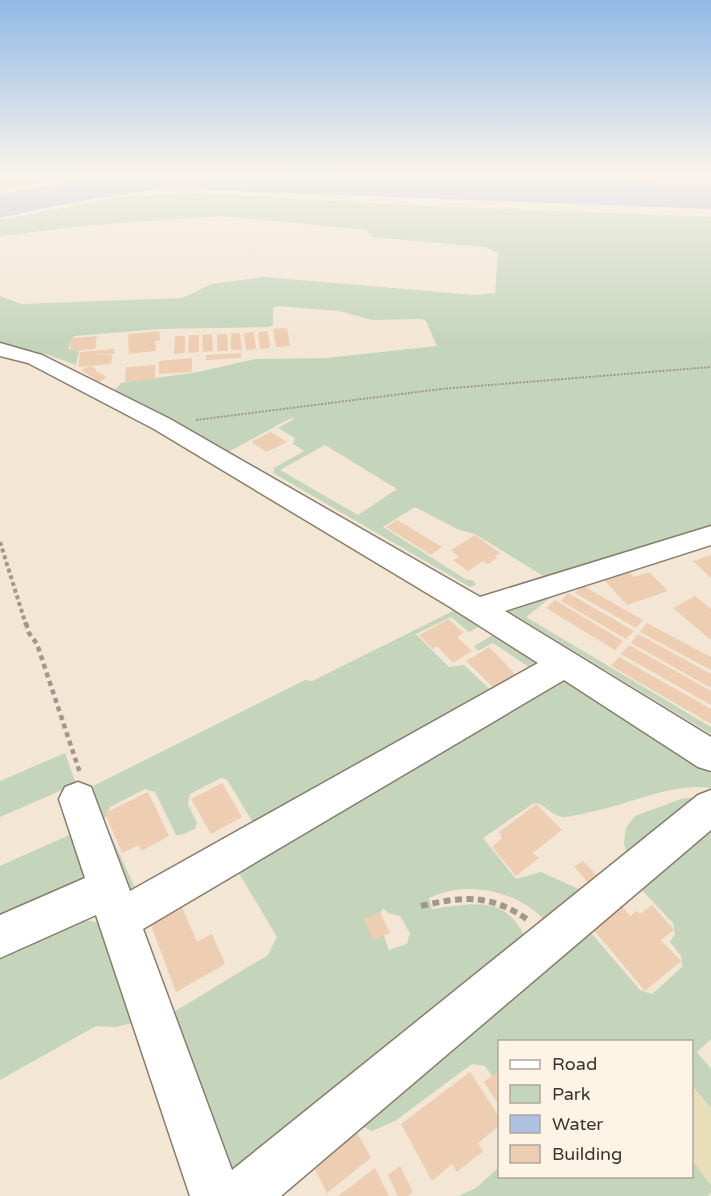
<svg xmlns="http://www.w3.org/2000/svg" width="711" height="1196" font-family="'Varela Round',sans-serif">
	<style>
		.green { fill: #c5d5bc; fill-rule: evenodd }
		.sand { fill: #e8dfba }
		.water { fill: #adc1e2 }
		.building { fill: #edceb2 }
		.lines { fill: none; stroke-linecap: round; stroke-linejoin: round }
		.minor-casing { stroke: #887d6d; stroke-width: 3 }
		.path-far3 { stroke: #a1988b; stroke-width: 2; stroke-dasharray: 2 1.5; stroke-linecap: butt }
		.path-far2 { stroke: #a1988b; stroke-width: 4; stroke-dasharray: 4 3; stroke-linecap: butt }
		.path-far1 { stroke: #a1988b; stroke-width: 4.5; stroke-dasharray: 5 4; stroke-linecap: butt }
		.path { stroke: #a1988b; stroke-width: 6; stroke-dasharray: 7 4.5; stroke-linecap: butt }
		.minor { fill: #fff; fill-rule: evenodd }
	</style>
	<rect width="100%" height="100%" fill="#f3e6d5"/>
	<g class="green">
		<path d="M0,172H105L0,190Z"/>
		<path d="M198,172H452L311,177Z"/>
		<path d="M195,193L406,205L711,217V531L548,579L475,534L459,530L415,507L383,527L467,580H473L476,585L470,587L273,473L274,468L304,451L293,444L295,438L278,428L294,419L291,418L228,452L214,449L114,391L121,383L198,372L255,359L326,358L437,346L426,321L422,319L372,320L339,311L278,306L273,308V325L269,327L158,329L74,336L68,349L79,351L76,365L49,355L0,343V296L21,304L182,298L212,284L264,277L475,295L495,293L498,253L485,247L371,237L367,230L221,216L82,226L0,236V220L123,197ZM325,445L397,489L358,515L280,470Z"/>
		<path d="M599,580L550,598L526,617L711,727V734L502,607Z"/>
		<path d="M455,610L478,627L469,632L451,617L416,634L449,667L464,665L495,694L254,824L227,780L221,778L190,794L188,804L197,823L195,829L181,835H176L155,792L145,789L110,807L104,820L136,890L130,897L84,800L91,787L305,680L312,681Z"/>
		<path d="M494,634L542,664L532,669L493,643L478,651L474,646Z"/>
		<path d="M558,677L694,761L711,774V788C673,782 628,805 590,812C581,814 571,817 562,817C551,815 545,804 534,803L483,838L516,879L541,872L581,890L553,928C546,922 539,914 532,909C503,888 461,882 429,898L432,909C479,902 510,895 529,947L586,927L640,990L652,994L682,967L681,956L670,942L675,934L673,923L641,889L711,815V1039L697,1052L711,1069V1108L692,1086V1042H500L499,1087L485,1066L472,1064L395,1121L372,1131L335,1114L234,1195L167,1016L268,955L277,937L233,863ZM383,908L388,913L400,916L410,933L407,944L389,950L378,919Z"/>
		<path d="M65,753L76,784L0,817V781Z"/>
		<path d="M711,797L630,864L624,843L626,828L635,816L684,798Z"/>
		<path d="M76,832L98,881L0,926V866Z"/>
		<path d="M86,920L108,925L136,1022L116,1027L96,1026L0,1080V957Z"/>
		<path d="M692,1160L711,1185V1193L708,1196H458L476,1188L499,1167L500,1176H692Z"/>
	</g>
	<path class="sand" d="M692,1086L711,1108V1185L692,1160Z"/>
	<path class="water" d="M122,172H192L200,175L315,179H456L592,175L665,184H711V209L173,189C114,193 58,205 0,218V194Z"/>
	<g class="building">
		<path d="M287,328L290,346L276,347L273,329Z"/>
		<path d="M159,331L160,340L155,341L156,351L129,354L128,334Z"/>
		<path d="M268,331L270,348L260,349L258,332Z"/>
		<path d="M254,332L256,349L246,350L244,333Z"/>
		<path d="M231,333H240L242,350H231Z"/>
		<path d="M212,334L213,351L203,352L202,335Z"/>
		<path d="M217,334H227L228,351H217Z"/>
		<path d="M189,335H199V352L188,353Z"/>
		<path d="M97,336L95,349L70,351L72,338Z"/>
		<path d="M175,336H185V353L174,354Z"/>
		<path d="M114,349V354L96,355H112L111,364L78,367L80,352Z"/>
		<path d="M241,353V358L206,360V355Z"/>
		<path d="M192,358V372L159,374V361Z"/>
		<path d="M155,365V379L125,382L126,367Z"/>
		<path d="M91,366L97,370L95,371L107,377L99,382L81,370Z"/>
		<path d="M271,432L287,442L267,452L251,442Z"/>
		<path d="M397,520L442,547L431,555L386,527Z"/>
		<path d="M475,535L500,553L495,556L497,558L488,564L483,561L468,571L453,560L459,557L451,550Z"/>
		<path d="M711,555V578L693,561Z"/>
		<path d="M623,566L634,577L649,572L668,591L627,605L599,574Z"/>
		<path d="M583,586L643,620L636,628L575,593Z"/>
		<path d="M568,593L634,631L626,639L561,601Z"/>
		<path d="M695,596L711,609V640L673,608Z"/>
		<path d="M555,600L623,641L615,650L546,608Z"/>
		<path d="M449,619L463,633L457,637L472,651L453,663L437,646L433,649L419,635Z"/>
		<path d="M647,623L711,657V670L640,632Z"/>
		<path d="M638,634L711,674V688L631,643Z"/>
		<path d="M629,645L711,691V705L621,654Z"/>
		<path d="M489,647L517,676L496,690L466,661Z"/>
		<path d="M619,657L711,709V724L611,666Z"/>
		<path d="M222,783L242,817L211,834L191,799Z"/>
		<path d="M148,792L169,836L141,851L139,845L122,853L105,813Z"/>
		<path d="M536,804L562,830L533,853L539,858L516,876L492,847L502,838L499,832Z"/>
		<path d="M583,861L600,879L591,886L574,867Z"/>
		<path d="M652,905L674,930L661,940L681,961L645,991L593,929L622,906L630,916L637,911L640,914Z"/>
		<path d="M182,907L197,942L212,934L225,964L176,992L150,923Z"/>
		<path d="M380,912L390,933L373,940L364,919Z"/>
		<path d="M500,1070V1100L497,1102L484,1082Z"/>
		<path d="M470,1072L500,1118V1125L478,1143L483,1151L457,1172L452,1164L432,1181L401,1124Z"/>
		<path d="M354,1127L371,1158L327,1193L310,1160Z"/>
		<path d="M400,1166L413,1192L408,1196H398L388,1175Z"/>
		<path d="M375,1168L389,1196H338Z"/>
	</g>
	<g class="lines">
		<defs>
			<path id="minor" d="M0,343L42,355L170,419L480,597L711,526V545L505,611L711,737V771L698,767L564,680L143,929L232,1170L698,795L711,790V830L281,1196H190L96,915L0,958V915L85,878L59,799L65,787L78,782L91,787L130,891L538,663L450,607L154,429L28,363L0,356Z"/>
		</defs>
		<use href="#minor" class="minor-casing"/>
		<path class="path-far3" d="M196,420L441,389L711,367"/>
		<path class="path-far2" d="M0,542L26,625"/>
		<path class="path-far1" d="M26,623L29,633L37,644L80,773"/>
		<path class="path" d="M421,906C464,896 491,894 528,920"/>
		<use href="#minor" class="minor"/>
	</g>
	<linearGradient id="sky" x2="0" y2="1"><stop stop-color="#90b9e6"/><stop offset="0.51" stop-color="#faf4ec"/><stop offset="1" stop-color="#faf4ec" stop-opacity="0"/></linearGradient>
	<rect width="711" height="340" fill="url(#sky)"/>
	<rect x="498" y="1040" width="195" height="138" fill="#fef4e6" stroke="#afa79c" stroke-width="1.5"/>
	<rect x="510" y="1060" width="30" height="9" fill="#ffffff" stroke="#afa79c" stroke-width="1.5"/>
	<text x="552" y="1070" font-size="18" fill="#39342d">Road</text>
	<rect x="510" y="1085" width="30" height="18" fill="#c5d5bc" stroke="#afa79c" stroke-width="1.5"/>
	<text x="552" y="1100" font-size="18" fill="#39342d">Park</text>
	<rect x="510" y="1115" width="30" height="18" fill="#adc1e2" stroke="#afa79c" stroke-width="1.5"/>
	<text x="552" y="1130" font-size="18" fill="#39342d">Water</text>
	<rect x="510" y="1145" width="30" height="18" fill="#edceb2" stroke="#afa79c" stroke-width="1.5"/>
	<text x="552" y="1160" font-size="18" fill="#39342d">Building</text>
</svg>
